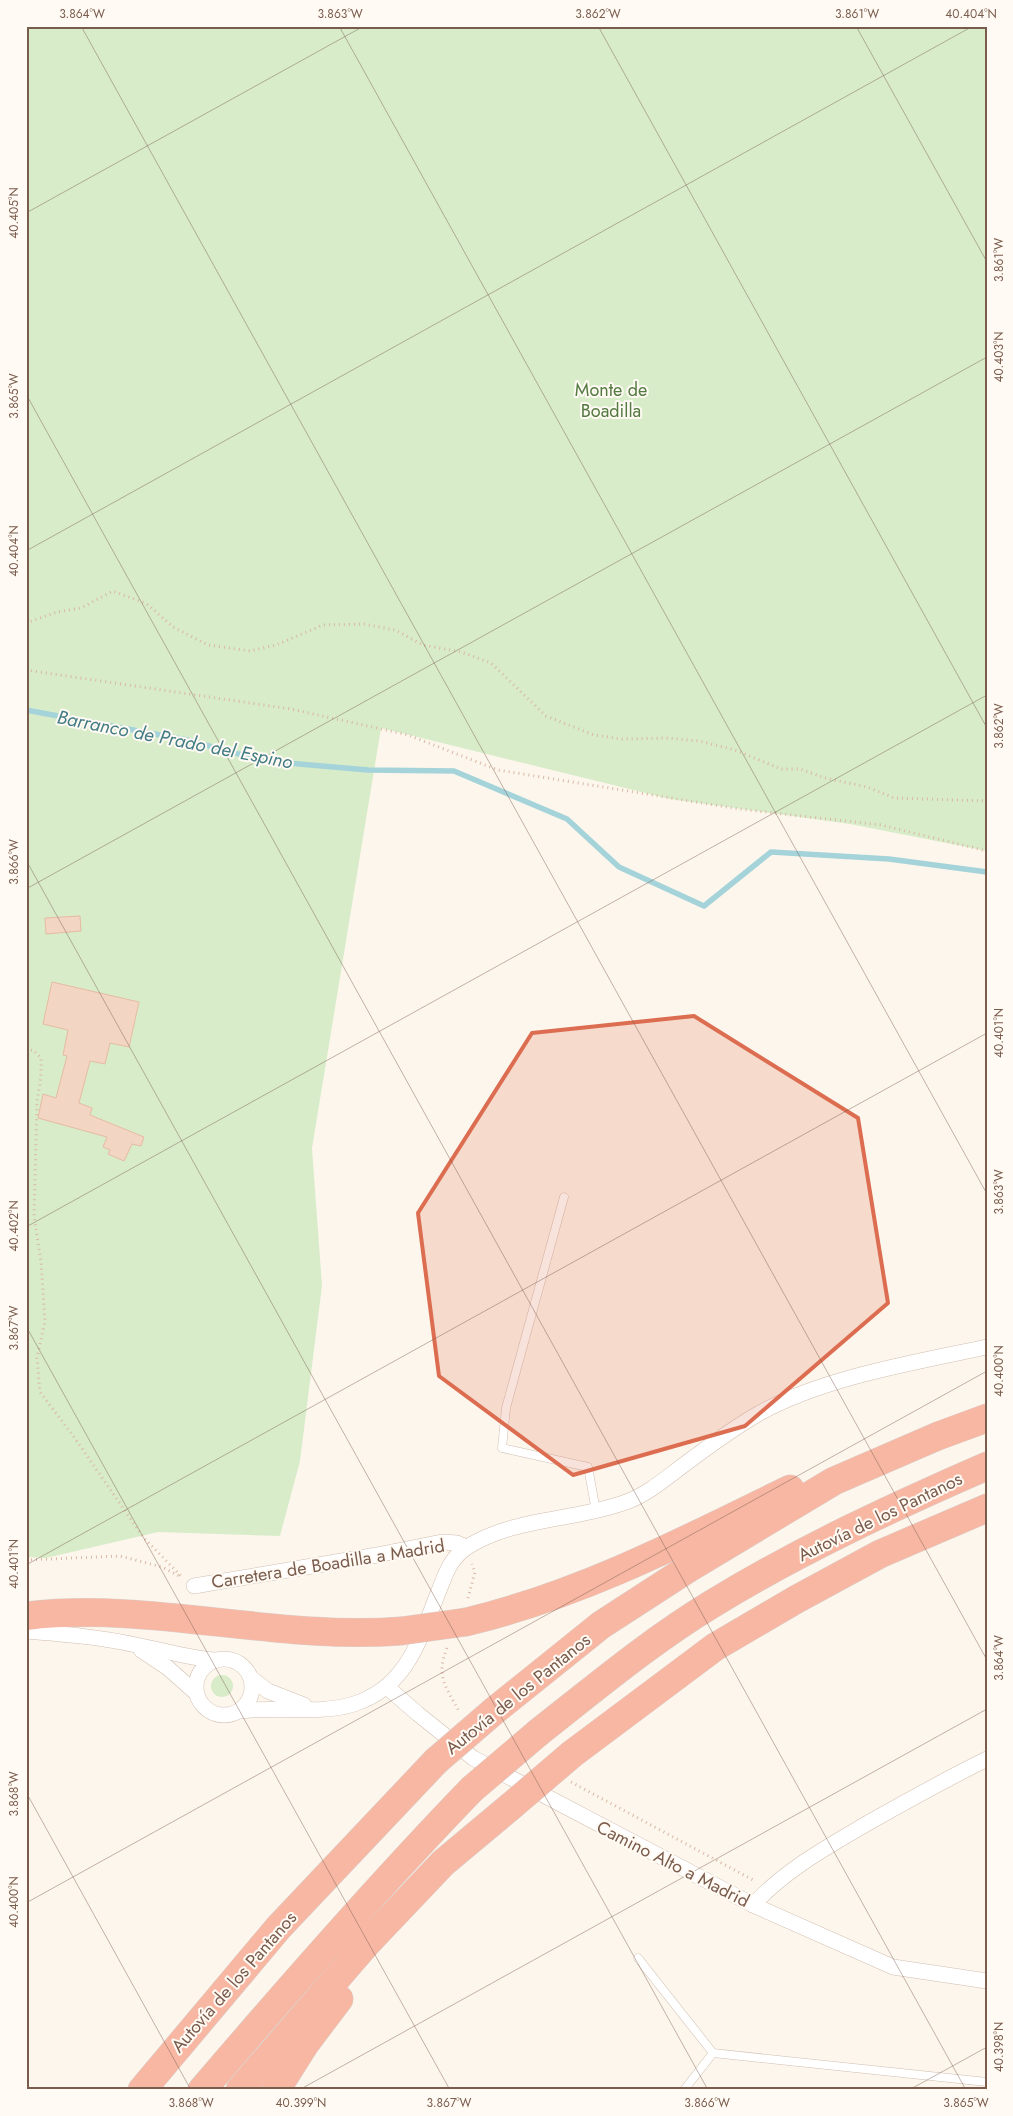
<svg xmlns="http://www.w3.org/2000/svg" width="1013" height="2116" font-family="Jost,sans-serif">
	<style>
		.green { fill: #d8ecc9 }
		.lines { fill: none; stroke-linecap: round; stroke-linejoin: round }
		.stream { stroke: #a5d3da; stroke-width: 5.5 }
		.building { fill: #f3d5c3; stroke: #e6bba3 }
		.service-casing { stroke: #d1beb0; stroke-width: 9 }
		.minor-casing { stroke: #d1beb0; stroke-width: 16 }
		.motorway-casing { stroke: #dad1cd; stroke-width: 29 }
		.path { stroke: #d9b8a5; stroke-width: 3; stroke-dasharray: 1 4; stroke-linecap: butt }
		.service { stroke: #fff; stroke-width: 8 }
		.minor { stroke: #fff; stroke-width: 15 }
		.motorway { stroke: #f7b7a3; stroke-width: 28 }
		.motorway-bridge-casing { stroke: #dad1cd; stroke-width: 29; stroke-linecap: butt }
		.motorway-bridge { stroke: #f7b7a3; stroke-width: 28 }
		.marked { fill: #dc6d51; fill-opacity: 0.2; stroke: #dc6d51; stroke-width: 4; stroke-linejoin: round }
		.ticks { fill: none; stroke: #7a5c4d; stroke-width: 1; stroke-opacity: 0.45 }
		.labels { text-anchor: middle; stroke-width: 4; stroke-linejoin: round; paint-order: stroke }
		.park-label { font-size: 18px; fill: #537a41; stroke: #fffaf3 }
		.street-label { font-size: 18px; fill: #7a5c4d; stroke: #fffaf3 }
		.water-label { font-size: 19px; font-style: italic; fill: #437c86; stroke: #fffaf3 }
		.neatline { fill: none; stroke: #7a5c4d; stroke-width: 2 }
		.ticks-label { font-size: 12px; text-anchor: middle; fill: #7a5c4d }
	</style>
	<rect width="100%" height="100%" fill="#fdf6ec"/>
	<g class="green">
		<path d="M26,26H987V851L850,824L670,799L381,728L312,1148L322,1286L300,1461L280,1536L158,1532L46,1558L26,1557Z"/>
		<circle cx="222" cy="1686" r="11"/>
	</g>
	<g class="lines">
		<path class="stream" d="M26,710L187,740L265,761L368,770L454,771L567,819L619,867L704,906L771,852L889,859L987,872"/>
	</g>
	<g class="building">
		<path d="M80,916L81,931L46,934L45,918Z"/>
		<path d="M52,982L139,1002L129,1047L110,1043L105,1064L90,1061L79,1103L92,1108L90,1115L144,1137L141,1146L132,1144L124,1161L108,1154L110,1150L103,1147L107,1137L38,1118L43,1094L56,1098L67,1056L63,1055L68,1030L43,1024Z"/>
	</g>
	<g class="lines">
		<defs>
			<g id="service">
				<path d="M564,1197L506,1408L502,1448L588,1467L596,1511"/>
				<path d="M638,1958L713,2053L684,2090"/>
				<path d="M713,2053L987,2082"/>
			</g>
			<g id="minor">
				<path d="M194,1586L377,1555L442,1542L457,1543L466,1547"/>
				<path d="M26,1631C63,1634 100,1637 136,1645C163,1650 188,1658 215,1660"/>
				<path d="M141,1650L168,1668L196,1693"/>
				<circle cx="224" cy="1687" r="28"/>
				<path d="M251,1678L268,1691L304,1705"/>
				<path d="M387,1687L418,1714L473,1758L753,1905L893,1967L987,1981"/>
				<path d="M240,1711C276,1706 320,1715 354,1704C409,1686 420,1637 440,1588C447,1570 452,1556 469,1546C517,1517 574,1521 626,1502C648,1494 666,1478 685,1464C709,1446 732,1429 758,1414C821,1378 916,1362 987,1347"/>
				<path d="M753,1905C785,1870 827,1847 868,1823C907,1801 946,1779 987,1759"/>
			</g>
			<g id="motorway">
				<path d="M26,1616C151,1601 276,1641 401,1631"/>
				<path d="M466,1622C580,1595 686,1540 790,1489"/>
				<path d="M494,1711L601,1625L689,1568L834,1481L938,1436L987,1418"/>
				<path d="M539,1732C595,1688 651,1641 712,1604C800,1550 893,1507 987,1466"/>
				<path d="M572,1754L715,1647L797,1599L880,1554L987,1508"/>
				<path d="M142,2090L279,1927L436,1761"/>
				<path d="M202,2090C290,1987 378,1886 472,1789"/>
				<path d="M240,2090L367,1943L443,1863L510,1807"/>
				<path d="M276,2090L305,2044L339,1999"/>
			</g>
		</defs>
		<use href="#service" class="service-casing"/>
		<use href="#minor" class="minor-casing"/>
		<use href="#motorway" class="motorway-casing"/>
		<g class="path">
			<path d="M26,623L57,612L81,608L113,591L147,604L173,627L208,645L250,651L276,645L323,625L364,624L395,630L423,645L461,652L491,663L546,716L594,735L622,739L666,738L699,741L735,750L781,769H800L825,778L867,787L894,798L987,801"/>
			<path d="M26,670L291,709L408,735L498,770L739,809L881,825L987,851"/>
			<path d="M26,1051L33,1050L41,1058V1077L37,1102L34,1216L41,1262L45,1321L37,1358L40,1392L74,1437L143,1537L181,1576"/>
			<path d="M26,1560L120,1556L162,1567L179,1576"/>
			<path d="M468,1598L475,1572L472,1564"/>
			<path d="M447,1648C435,1676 447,1689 460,1713"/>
			<path d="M571,1782L755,1881"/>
		</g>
		<use href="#service" class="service"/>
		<use href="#minor" class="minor"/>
		<use href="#motorway" class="motorway"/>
		<defs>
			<g id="motorway-bridge">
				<path d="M401,1631L466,1622"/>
				<path d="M436,1761L494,1711"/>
				<path d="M472,1789L539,1732"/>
				<path d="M510,1807L572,1754"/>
			</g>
		</defs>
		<use href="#motorway-bridge" class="motorway-bridge-casing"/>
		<use href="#motorway-bridge" class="motorway-bridge"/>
	</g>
	<path class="marked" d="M694,1016L858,1118L888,1303L745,1426L573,1475L439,1376L418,1213L532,1033Z"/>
	<path class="ticks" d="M81,26L987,1660M339,26L987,1194M598,26L987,728M856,26L987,262M26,213L364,26M26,394L966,2090M26,551L973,26M26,860L708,2090M26,889L987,357M26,1227L987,695M26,1326L450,2090M26,1565L987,1033M26,1792L191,2090M26,1903L987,1371M299,2090L987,1709M909,2090L987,2047"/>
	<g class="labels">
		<g class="park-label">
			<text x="611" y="396">Monte de<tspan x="611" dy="21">Boadilla</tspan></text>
		</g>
		<g class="street-label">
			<text transform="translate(880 1517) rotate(-26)" y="6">Autovía de los Pantanos</text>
			<text transform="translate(328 1564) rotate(-9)" y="6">Carretera de Boadilla a Madrid</text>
			<text transform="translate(518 1694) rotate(-39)" y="6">Autovía de los Pantanos</text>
			<text transform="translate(673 1864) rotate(27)" y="6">Camino Alto a Madrid</text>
			<text transform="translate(234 1982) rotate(-49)" y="6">Autovía de los Pantanos</text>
		</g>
		<g class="water-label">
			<text transform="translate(175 739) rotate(11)" y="7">Barranco de Prado del Espino</text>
		</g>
	</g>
	<rect width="1013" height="2116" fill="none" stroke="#fffaf3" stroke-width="55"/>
	<rect x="28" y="28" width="958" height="2060" class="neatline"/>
	<g class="ticks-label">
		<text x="82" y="18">3.864°W</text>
		<text x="340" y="18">3.863°W</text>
		<text x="598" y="18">3.862°W</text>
		<text x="857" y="18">3.861°W</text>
		<text x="971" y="18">40.404°N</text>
		<text transform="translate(14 213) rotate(-90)" y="4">40.405°N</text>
		<text transform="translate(999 260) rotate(-90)" y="4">3.861°W</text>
		<text transform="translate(999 357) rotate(-90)" y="4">40.403°N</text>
		<text transform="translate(14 396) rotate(-90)" y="4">3.865°W</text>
		<text transform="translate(14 551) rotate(-90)" y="4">40.404°N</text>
		<text transform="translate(999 726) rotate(-90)" y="4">3.862°W</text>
		<text transform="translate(14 862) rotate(-90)" y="4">3.866°W</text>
		<text transform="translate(999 1033) rotate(-90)" y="4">40.401°N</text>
		<text transform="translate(999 1192) rotate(-90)" y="4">3.863°W</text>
		<text transform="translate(14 1226) rotate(-90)" y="4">40.402°N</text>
		<text transform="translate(14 1328) rotate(-90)" y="4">3.867°W</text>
		<text transform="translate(999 1371) rotate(-90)" y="4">40.400°N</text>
		<text transform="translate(14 1564) rotate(-90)" y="4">40.401°N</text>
		<text transform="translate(999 1658) rotate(-90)" y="4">3.864°W</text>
		<text transform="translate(14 1794) rotate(-90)" y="4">3.868°W</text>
		<text transform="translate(14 1902) rotate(-90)" y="4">40.400°N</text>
		<text transform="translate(999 2047) rotate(-90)" y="4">40.398°N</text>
		<text x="191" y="2107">3.868°W</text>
		<text x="301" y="2107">40.399°N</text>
		<text x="449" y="2107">3.867°W</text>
		<text x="707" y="2107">3.866°W</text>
		<text x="966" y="2107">3.865°W</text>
	</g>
</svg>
